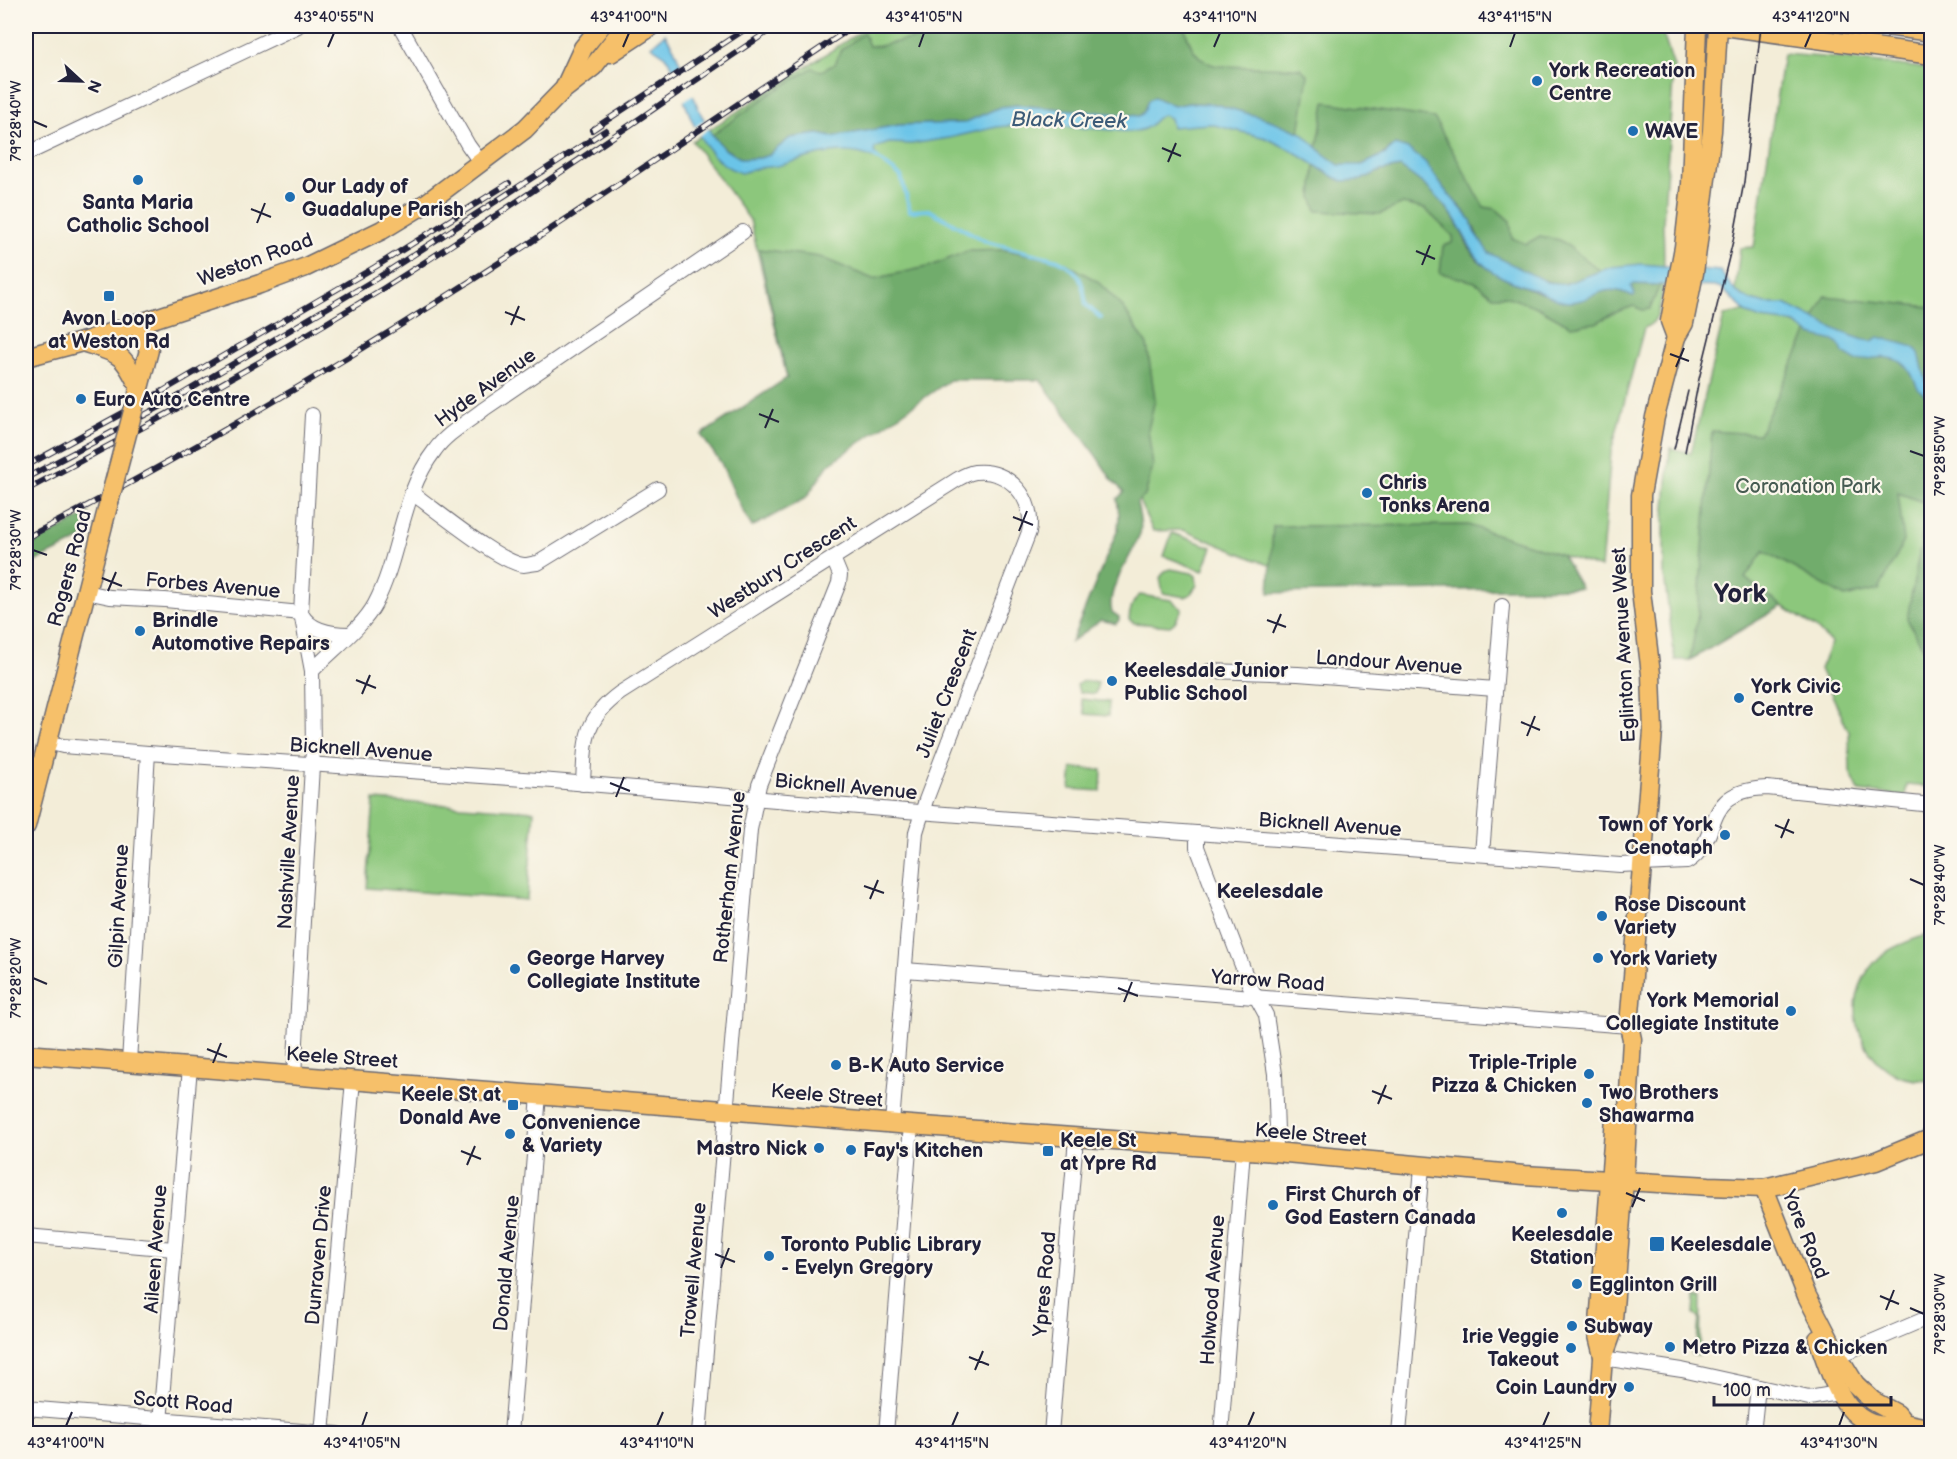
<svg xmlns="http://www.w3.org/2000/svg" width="1957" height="1459" font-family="'Balsamiq Sans',sans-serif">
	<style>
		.green { fill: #8cc77c; stroke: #57745c; stroke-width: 1.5 }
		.forest { fill: #71ac6c; stroke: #4a6754; stroke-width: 1.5 }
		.water { fill: #6bc4e8; stroke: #467392; stroke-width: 1.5 }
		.pier { fill: #f3edd8 }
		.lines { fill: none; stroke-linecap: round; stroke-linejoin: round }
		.stream { stroke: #6bc4e8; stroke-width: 4 }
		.minor-casing { stroke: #6b6972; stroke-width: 16 }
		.major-casing { stroke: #6b6972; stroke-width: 21 }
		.minor { stroke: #fff; stroke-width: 14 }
		.major { stroke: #f6c06b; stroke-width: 18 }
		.tram { stroke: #22223b; stroke-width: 1.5 }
		.rail-casing { stroke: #22223b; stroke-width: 6 }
		.rail { stroke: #fbf7ec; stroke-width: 4; stroke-dasharray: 11; stroke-linecap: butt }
		.major-bridge-casing { stroke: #6b6972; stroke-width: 21; stroke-linecap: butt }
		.major-bridge { stroke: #f6c06b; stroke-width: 18 }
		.ticks { fill: none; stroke: #22223b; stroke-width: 2 }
		.poi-dot { fill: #1f6fb2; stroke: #fbf7ec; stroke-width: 2 }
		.labels { text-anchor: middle; stroke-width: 4.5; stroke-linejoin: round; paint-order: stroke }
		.poi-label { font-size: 20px; font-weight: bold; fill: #22223b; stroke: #fbf7ec; text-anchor: start }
		.street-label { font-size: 20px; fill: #22223b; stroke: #fbf7ec }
		.park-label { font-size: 20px; fill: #475c52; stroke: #fbf7ec }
		.water-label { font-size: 21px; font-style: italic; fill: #3c5b78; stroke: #fbf7ec }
		.neighbourhood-label { font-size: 21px; font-weight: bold; fill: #22223b; stroke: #fbf7ec }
		.district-label { font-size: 26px; font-weight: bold; fill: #22223b; stroke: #fbf7ec }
		.neatline { fill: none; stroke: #22223b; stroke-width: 2 }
		.ticks-label { font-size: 15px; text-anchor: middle; fill: #22223b }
	</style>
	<rect width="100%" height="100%" fill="#fbf7ec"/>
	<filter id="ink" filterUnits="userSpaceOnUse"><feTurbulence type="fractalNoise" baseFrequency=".0167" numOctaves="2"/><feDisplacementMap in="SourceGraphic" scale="12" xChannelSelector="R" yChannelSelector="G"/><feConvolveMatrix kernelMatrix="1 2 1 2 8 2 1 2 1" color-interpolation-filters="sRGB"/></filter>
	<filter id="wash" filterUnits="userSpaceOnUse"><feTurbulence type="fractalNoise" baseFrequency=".008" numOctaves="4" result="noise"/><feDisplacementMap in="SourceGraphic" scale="24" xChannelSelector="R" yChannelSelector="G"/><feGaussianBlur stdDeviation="1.35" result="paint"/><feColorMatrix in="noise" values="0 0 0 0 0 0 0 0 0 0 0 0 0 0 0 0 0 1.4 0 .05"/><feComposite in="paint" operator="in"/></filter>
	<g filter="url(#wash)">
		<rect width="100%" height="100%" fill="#f3edd8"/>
		<g class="green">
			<path d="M869,26H1596L1662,31L1674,67L1663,224C1664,244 1666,303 1655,319C1653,324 1648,326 1644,328L1611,452L1601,568L1489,532L1276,568L1183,530L1153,531L1077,368L787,378L750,220L692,141Z"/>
			<path d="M1783,54L1836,58L1931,69V387L1841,332L1785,304H1766L1750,300L1735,291L1740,248L1754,247Z"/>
			<path d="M1743,311C1769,326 1787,313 1811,335L1931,398V787L1907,785L1905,796L1859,791L1850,772L1849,732L1820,669L1831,643L1815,627L1782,606L1690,660H1675L1664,575V519L1670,448L1691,453L1724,316Z"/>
			<path d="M1172,533L1212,547L1203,571L1164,556Z"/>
			<path d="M1171,569L1192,573L1196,576L1197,585L1190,595L1185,597L1163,593L1160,578L1165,571Z"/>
			<path d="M1140,595L1171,600L1182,609L1175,622L1170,626L1134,623L1129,620C1129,612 1133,599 1140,595Z"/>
			<path d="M1083,681L1098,683L1095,694L1079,692L1077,685Z"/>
			<path d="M1081,699L1109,702L1108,716L1085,714Z"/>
			<path d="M1072,768L1102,770L1101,791L1070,789Z"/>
			<path d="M374,800L534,811L527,900L367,888Z"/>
			<path d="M1931,933L1932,1081H1929C1919,1080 1906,1080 1897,1075C1851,1051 1841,991 1881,956C1894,945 1916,939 1931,933Z"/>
			<path d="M1695,1297L1701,1298L1700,1354L1698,1356L1691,1354V1348L1697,1343L1699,1318L1694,1314Z"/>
		</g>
		<g class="forest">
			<path d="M1051,26L1068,30L1091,26H1128L1139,29L1154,26H1170L1172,27L1184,26C1190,46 1195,60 1217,66L1300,68L1308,75L1299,133L1216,104L1189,103L1174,106L1154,97L1148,101L1143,113L1139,116L1017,105L1000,108L964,123L899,125L832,137L817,134L790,138L769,155L760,158L742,159L725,149L712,135L770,94L812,68L821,71L835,64L841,50L864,33L869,46H879L905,40L988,27Z"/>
			<path d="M1325,102L1434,118L1484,207L1496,209L1510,221L1512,238L1526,244L1540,236L1560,240L1601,271C1562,288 1560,288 1522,271C1512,266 1499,261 1490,254C1477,243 1477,230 1469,218C1462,207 1452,200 1445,190C1430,170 1419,153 1395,145C1379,158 1358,172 1336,164C1329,161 1323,154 1317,149Z"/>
			<path d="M1315,164L1330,175L1361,180L1380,171L1400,167C1421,181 1443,199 1456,222C1464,235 1468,251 1480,262C1503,282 1532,289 1560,300C1589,306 1598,279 1633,296L1634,295L1631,284L1660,285L1650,309L1642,310L1634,306L1614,313L1596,323L1571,326L1537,307L1505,296H1493L1475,282L1440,273L1443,246L1452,243L1453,236L1425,209L1403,204L1380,214L1317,211L1312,197Z"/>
			<path d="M759,249L820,257L873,279L931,266L967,251L1006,250L1064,262L1097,281L1123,307L1147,345L1155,399L1148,430L1153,466L1145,496L1137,502C1138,511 1143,526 1140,534C1133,556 1105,589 1112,612L1119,617V620L1116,624L1101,620L1071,642L1118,529L1119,515L1117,499L1124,492L1112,480L1097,457L1040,380H950L829,464L806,498L752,527L741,508L721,463L701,435L787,378Z"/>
			<path d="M1825,296L1931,307V662L1907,619L1928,504L1898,493L1904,541L1879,590L1845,597L1764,551L1745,578L1782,606L1690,660L1698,613L1712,431L1759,434Z"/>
			<path d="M89,513L82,539L26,566V548Z"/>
			<path d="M1468,525L1562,555L1581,588L1269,593L1273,526Z"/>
		</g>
		<path class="water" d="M665,34L674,48L699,110L712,135L724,149L742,159L760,158L769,155L790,138L818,134L832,137L899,125L964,123L1000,107L1017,105L1139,116L1143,113L1148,101L1154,97L1174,106L1189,103L1215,104L1270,120L1302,133L1324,154L1339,165H1362L1385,154L1395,145L1408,149L1425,162L1445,190L1471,220L1474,232L1489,253L1547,282L1565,284L1611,267L1642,264L1720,271L1735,291L1750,300L1766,304H1785L1841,332L1864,340L1872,341L1879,337L1914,347L1919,353L1926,381L1931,387V398C1915,391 1918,384 1909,370C1898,352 1873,358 1856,361L1843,353L1841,347L1834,341L1811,335L1794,323L1761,319L1748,314L1720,287L1633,284L1631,286L1635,295L1633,296C1599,280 1594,303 1567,302C1556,301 1546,294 1536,290C1524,286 1510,282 1498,275C1473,261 1470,244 1456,221C1443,199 1421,181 1400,167L1380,171L1361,180L1342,181L1330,175L1293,151L1266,138L1210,124L1172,127L1170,118L1163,115C1156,117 1154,123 1148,127C1138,133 1124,132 1113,130L1028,124L997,127L949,138L911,144L889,143L875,148L874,153L877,155L873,158C843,144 807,158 777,166C771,167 765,167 759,168C753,169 747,171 741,173C697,159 686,102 671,64L663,54L651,46Z"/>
		<g class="pier">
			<path d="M684,64L695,94L682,102L671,72Z"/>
			<path d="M707,119L711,127L697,137L693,128Z"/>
		</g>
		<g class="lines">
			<path class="stream" d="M871,154L901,176L910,211L929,210L987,242L1058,260C1080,271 1083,281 1086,305L1101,318"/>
		</g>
	</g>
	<g filter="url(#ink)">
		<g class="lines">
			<defs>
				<g id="minor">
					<path d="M400,26L468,145L481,163"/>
					<path d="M26,154L298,26"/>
					<path d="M412,493C434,508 501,564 524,565C528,565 534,563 538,563L658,489"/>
					<path d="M86,592L110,597L165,600L301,613"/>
					<path d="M302,615C311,631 331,634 349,634"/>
					<path d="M312,671C331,651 363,627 375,604C401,555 400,495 435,450C447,433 468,422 484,409L743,232"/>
					<path d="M1209,671L1298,674L1495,689"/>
					<path d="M47,742L63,746L148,753L553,781L906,811L1620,865L1687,862C1725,838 1698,791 1767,788L1932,805"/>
					<path d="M583,784C585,742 583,720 620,693L958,479C963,476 969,473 975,472C1009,468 1036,500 1029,532L926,800L916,832L892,1123"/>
					<path d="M1197,833V847L1249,984L1266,1015L1275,1074L1277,1131L1275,1152"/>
					<path d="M1482,854L1502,606"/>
					<path d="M905,970L1629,1026"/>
					<path d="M129,1062L148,753"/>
					<path d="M294,1076L313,749L312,671L301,613L312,415"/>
					<path d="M26,1236L174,1249"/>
					<path d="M1838,1356L1932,1316"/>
					<path d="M1603,1358L1682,1370L1809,1398L1838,1393"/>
					<path d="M26,1408L338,1434"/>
					<path d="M159,1434L190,1067"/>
					<path d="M322,1434L353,1080"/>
					<path d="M511,1434L539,1095"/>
					<path d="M699,1434L750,830L759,785L839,583L840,575L833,558"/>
					<path d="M886,1434L911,1125"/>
					<path d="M1051,1434L1076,1138"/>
					<path d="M1221,1434L1243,1150"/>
					<path d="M1399,1434L1422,1167"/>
					<path d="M1753,1434L1758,1387"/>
				</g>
				<g id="major">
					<path d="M1724,26L1932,55"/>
					<path d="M1886,26L1932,32"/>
					<path d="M611,53L652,26"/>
					<path d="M565,87L583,48L601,26"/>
					<path d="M137,323L149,350L138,392"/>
					<path d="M1676,337L1670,321L1684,247L1691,184L1697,26"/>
					<path d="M82,342C119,354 122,351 139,387"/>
					<path d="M26,357L82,342L260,284L306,267L382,230L428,202L525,129L562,91L593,67L625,26"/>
					<path d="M26,826L109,502"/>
					<path d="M26,1054L911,1125L1275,1152L1524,1175L1709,1186L1764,1188L1876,1161L1932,1138"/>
					<path d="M1764,1188L1807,1296L1838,1356L1855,1384L1873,1401L1897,1414L1904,1423L1932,1429"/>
					<path d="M1818,1339C1833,1380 1847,1439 1904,1423"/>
					<path d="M1603,1356L1598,1336L1615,1118"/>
					<path d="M1597,1434L1603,1358L1612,1333L1624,1181L1632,1039L1629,1026L1653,731L1651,674L1641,591V495L1655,417L1676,337L1684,323L1694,273L1712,131L1718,26"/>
				</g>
			</defs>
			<use href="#minor" class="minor-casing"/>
			<use href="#major" class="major-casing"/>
			<use href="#minor" class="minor"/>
			<use href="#major" class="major"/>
			<g class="tram">
				<path d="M1674,449L1688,391"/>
				<path d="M1685,452L1699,379L1733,241L1744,182L1761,26"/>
			</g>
			<defs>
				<g id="rail">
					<path d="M592,130L750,26"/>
					<path d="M26,466L163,391L375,267L509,183"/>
					<path d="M26,478L169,402L379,277L606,130"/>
					<path d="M26,490C147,426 268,360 384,288C518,204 646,113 776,26"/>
					<path d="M26,538C171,463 313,381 450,294C587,208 720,115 854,26"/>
				</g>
			</defs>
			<use href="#rail" class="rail-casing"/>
			<use href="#rail" class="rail"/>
			<defs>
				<path id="major-bridge" d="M109,502L137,396"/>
			</defs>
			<use href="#major-bridge" class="major-bridge-casing"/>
			<use href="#major-bridge" class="major-bridge"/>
		</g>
	</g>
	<path class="ticks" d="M328,47L334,33M623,47L629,33M919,47L924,33M1214,47L1220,33M1510,47L1515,33M1805,47L1811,33M33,121L47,127M1162,148L1181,156M1168,162L1176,143M251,209L271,217M257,223L265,203M1416,251L1435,259M1422,265L1430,245M505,312L525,320M511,325L519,306M1670,354L1689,361M1676,367L1684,348M759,414L779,422M765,428L773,409M1910,451L1924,456M1013,517L1033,525M1019,531L1027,511M33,550L47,555M102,578L122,586M108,591L116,572M1267,620L1286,627M1273,633L1281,614M356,680L376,688M362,694L370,675M1521,722L1540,730M1527,736L1535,716M610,783L630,791M616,797L624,777M1775,825L1794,833M1781,838L1789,819M1910,879L1924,885M864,886L884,893M870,899L878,880M33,978L47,984M1118,988L1138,996M1124,1002L1132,982M207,1049L227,1057M213,1063L221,1043M1372,1091L1392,1099M1378,1104L1386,1085M461,1151L481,1159M467,1165L475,1146M1626,1193L1645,1201M1632,1207L1640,1188M715,1254L735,1262M721,1268L729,1248M1880,1296L1899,1304M1910,1308L1924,1314M1886,1310L1894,1290M969,1357L989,1365M975,1370L983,1351M66,1426L72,1412M362,1426L367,1412M657,1426L663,1412M952,1426L958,1412M1248,1426L1254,1412M1543,1426L1549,1412M1839,1426L1844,1412"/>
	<g class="poi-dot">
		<circle cx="1537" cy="81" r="6"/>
		<circle cx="1633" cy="131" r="6"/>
		<circle cx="138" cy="180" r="6"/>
		<circle cx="290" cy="197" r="6"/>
		<rect x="103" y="290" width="12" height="12" rx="3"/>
		<circle cx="81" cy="399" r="6"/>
		<circle cx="1367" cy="493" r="6"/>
		<circle cx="140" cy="631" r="6"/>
		<circle cx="1112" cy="681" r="6"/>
		<circle cx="1739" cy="698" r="6"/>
		<circle cx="1725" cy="835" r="6"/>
		<circle cx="1602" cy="916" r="6"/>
		<circle cx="1598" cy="958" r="6"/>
		<circle cx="515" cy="969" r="6"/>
		<circle cx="1791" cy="1011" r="6"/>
		<circle cx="836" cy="1065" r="6"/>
		<circle cx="1589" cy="1074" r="6"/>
		<circle cx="1587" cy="1103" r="6"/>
		<rect x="507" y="1099" width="12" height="12" rx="3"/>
		<circle cx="510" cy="1134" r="6"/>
		<circle cx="819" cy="1148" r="6"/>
		<circle cx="851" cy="1150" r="6"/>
		<rect x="1042" y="1145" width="12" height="12" rx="3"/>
		<circle cx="1273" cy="1205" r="6"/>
		<circle cx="1562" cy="1213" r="6"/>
		<rect x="1649" y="1236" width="16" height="16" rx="3"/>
		<circle cx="769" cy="1256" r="6"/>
		<circle cx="1577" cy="1284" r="6"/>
		<circle cx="1572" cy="1326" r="6"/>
		<circle cx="1670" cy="1347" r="6"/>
		<circle cx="1571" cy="1348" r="6"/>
		<circle cx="1629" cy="1387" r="6"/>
	</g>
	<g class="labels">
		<g class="poi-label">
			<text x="1549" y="77">York Recreation<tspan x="1549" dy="23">Centre</tspan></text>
			<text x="1645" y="138">WAVE</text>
			<text x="302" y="193">Our Lady of<tspan x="302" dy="23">Guadalupe Parish</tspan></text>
			<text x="138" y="209" text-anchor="middle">Santa Maria<tspan x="138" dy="23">Catholic School</tspan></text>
			<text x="109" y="325" text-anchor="middle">Avon Loop<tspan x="109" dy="23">at Weston Rd</tspan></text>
			<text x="93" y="406">Euro Auto Centre</text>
			<text x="1379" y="489">Chris<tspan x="1379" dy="23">Tonks Arena</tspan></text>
			<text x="152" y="627">Brindle<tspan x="152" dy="23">Automotive Repairs</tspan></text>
			<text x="1124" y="677">Keelesdale Junior<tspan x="1124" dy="23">Public School</tspan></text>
			<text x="1751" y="693">York Civic<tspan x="1751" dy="23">Centre</tspan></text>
			<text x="1713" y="831" text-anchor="end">Town of York<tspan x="1713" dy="23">Cenotaph</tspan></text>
			<text x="1614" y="911">Rose Discount<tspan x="1614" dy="23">Variety</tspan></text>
			<text x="527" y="965">George Harvey<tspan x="527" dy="23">Collegiate Institute</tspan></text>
			<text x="1610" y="965">York Variety</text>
			<text x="1779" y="1007" text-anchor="end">York Memorial<tspan x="1779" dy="23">Collegiate Institute</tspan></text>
			<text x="1577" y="1069" text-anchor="end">Triple-Triple<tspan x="1577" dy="23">Pizza &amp; Chicken</tspan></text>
			<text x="848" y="1072">B-K Auto Service</text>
			<text x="1599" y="1099">Two Brothers<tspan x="1599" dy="23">Shawarma</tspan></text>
			<text x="501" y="1101" text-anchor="end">Keele St at<tspan x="501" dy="23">Donald Ave</tspan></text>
			<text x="522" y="1129">Convenience<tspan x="522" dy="23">&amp; Variety</tspan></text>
			<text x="1060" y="1147">Keele St<tspan x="1060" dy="23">at Ypre Rd</tspan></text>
			<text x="807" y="1155" text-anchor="end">Mastro Nick</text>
			<text x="863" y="1157">Fay's Kitchen</text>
			<text x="1285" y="1201">First Church of<tspan x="1285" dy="23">God Eastern Canada</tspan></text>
			<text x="1562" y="1241" text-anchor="middle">Keelesdale<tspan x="1562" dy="23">Station</tspan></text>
			<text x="781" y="1251">Toronto Public Library<tspan x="781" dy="23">- Evelyn Gregory</tspan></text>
			<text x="1670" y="1251">Keelesdale</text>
			<text x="1589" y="1291">Egglinton Grill</text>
			<text x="1584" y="1333">Subway</text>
			<text x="1559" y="1343" text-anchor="end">Irie Veggie<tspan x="1559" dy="23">Takeout</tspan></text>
			<text x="1682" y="1354">Metro Pizza &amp; Chicken</text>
			<text x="1617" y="1394" text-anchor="end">Coin Laundry</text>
		</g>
		<g class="street-label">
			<text transform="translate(255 259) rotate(-20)" y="7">Weston Road</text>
			<text transform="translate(485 387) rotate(-36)" y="7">Hyde Avenue</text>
			<text transform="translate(782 567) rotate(-33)" y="7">Westbury Crescent</text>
			<text transform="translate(69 568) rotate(-75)" y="7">Rogers Road</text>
			<text transform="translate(213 585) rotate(5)" y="7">Forbes Avenue</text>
			<text transform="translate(1623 645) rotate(-93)" y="7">Eglinton Avenue West</text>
			<text transform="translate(1389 662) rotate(4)" y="7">Landour Avenue</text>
			<text transform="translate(946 693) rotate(-69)" y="7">Juliet Crescent</text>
			<text transform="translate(361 749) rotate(4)" y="7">Bicknell Avenue</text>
			<text transform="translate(846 786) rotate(5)" y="7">Bicknell Avenue</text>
			<text transform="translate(1330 824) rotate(4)" y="7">Bicknell Avenue</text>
			<text transform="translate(288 852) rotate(-87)" y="7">Nashville Avenue</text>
			<text transform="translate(729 877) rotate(-84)" y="7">Rotherham Avenue</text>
			<text transform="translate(118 906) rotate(-87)" y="7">Gilpin Avenue</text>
			<text transform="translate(1268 980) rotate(4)" y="7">Yarrow Road</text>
			<text transform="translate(342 1057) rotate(4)" y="7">Keele Street</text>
			<text transform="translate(827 1095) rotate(5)" y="7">Keele Street</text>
			<text transform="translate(1311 1134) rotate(5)" y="7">Keele Street</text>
			<text transform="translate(1806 1234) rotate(68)" y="7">Yore Road</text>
			<text transform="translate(155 1249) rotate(-86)" y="7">Aileen Avenue</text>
			<text transform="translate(318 1255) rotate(-85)" y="7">Dunraven Drive</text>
			<text transform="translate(506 1263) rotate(-85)" y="7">Donald Avenue</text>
			<text transform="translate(693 1270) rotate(-85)" y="7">Trowell Avenue</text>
			<text transform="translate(1044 1284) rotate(-85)" y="7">Ypres Road</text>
			<text transform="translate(1212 1290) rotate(-86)" y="7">Holwood Avenue</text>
			<text transform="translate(183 1402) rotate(5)" y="7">Scott Road</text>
		</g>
		<g class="park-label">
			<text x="1808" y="493">Coronation Park</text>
		</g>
		<g class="water-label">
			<text transform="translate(1069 120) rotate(1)" y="7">Black Creek</text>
		</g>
		<g class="neighbourhood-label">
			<text x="1270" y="898">Keelesdale</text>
		</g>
		<g class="district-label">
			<text x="1740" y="602">York</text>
		</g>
	</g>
	<rect width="1957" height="1459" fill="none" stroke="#fbf7ec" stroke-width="66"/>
	<g transform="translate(81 81) rotate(112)" stroke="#fbf7ec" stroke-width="4.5" paint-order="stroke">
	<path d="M0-4.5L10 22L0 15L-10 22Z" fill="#22223b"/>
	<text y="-9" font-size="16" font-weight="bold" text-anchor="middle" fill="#22223b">N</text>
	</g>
	<path d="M1714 1396v9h177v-9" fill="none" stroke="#22223b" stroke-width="3"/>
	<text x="1723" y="1396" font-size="18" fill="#22223b" stroke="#fbf7ec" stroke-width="4.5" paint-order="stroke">100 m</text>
	<rect x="33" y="33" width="1891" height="1393" class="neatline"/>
	<g class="ticks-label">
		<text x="334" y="22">43°40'55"N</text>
		<text x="629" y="22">43°41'00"N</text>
		<text x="924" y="22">43°41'05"N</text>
		<text x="1220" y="22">43°41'10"N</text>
		<text x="1515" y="22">43°41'15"N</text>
		<text x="1811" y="22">43°41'20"N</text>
		<text transform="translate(16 121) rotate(-90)" y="5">79°28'40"W</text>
		<text transform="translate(1940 456) rotate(-90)" y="5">79°28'50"W</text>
		<text transform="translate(16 550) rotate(-90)" y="5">79°28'30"W</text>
		<text transform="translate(1940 885) rotate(-90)" y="5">79°28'40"W</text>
		<text transform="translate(16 978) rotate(-90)" y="5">79°28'20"W</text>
		<text transform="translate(1940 1314) rotate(-90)" y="5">79°28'30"W</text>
		<text x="66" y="1448">43°41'00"N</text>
		<text x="362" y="1448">43°41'05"N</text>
		<text x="657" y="1448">43°41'10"N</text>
		<text x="952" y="1448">43°41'15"N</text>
		<text x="1248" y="1448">43°41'20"N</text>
		<text x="1543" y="1448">43°41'25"N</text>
		<text x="1839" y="1448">43°41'30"N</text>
	</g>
</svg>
